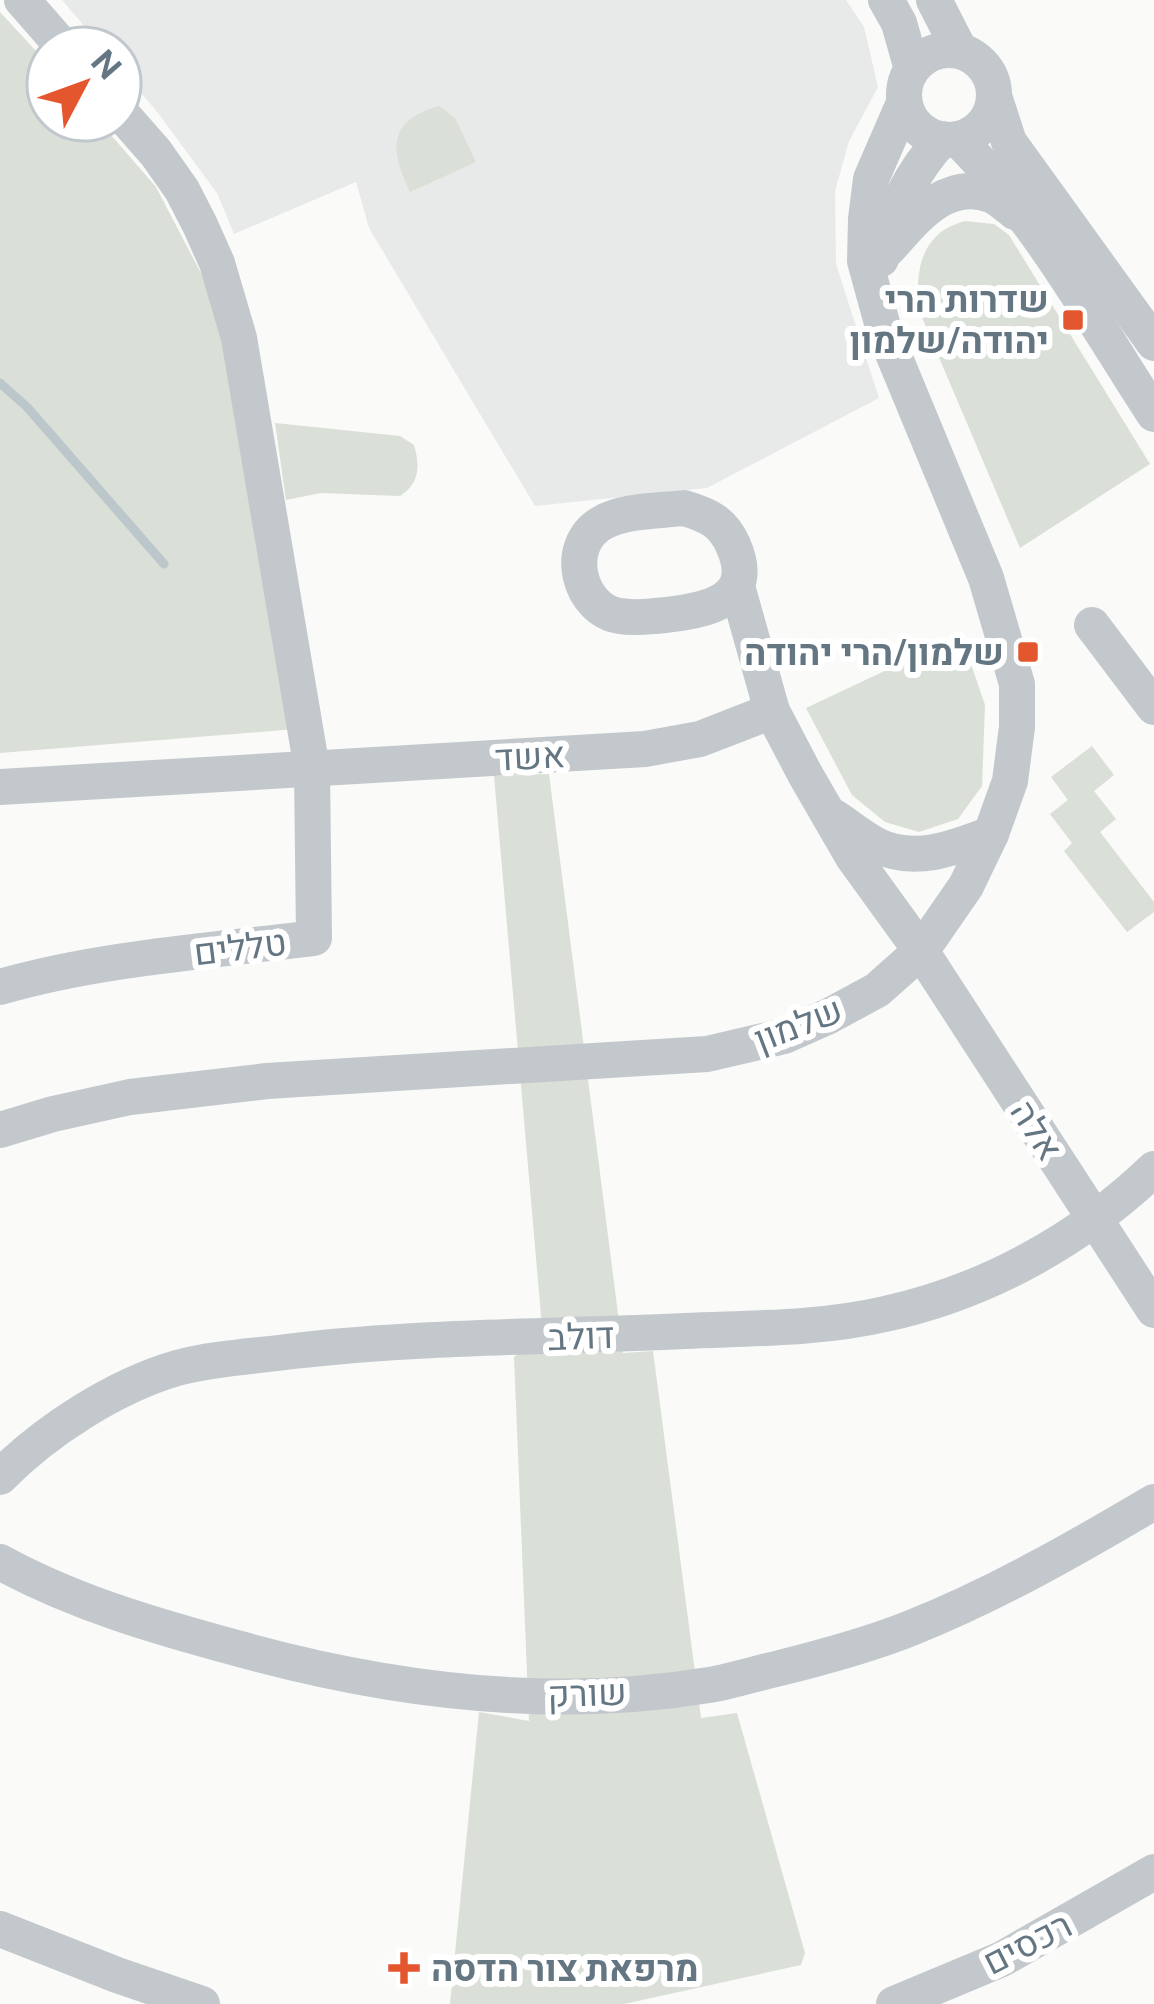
<svg xmlns="http://www.w3.org/2000/svg" width="1154" height="2004" font-family="'Public Sans',Heebo,sans-serif">
	<style>
		.built { fill: #e8e9e9 }
		.green { fill: #dadfd7 }
		.lines { fill: none; stroke-linecap: round; stroke-linejoin: round }
		.stream { stroke: #bbc7cb; stroke-width: 9 }
		.minor { stroke: #c3c8cc; stroke-width: 36 }
		.poi-dot { fill: #e4572e; stroke: #fff; stroke-width: 4.5 }
		.labels { text-anchor: middle; stroke-width: 12; stroke-linejoin: round; paint-order: stroke }
		.poi-label { font-size: 36px; font-weight: bold; fill: #657683; stroke: #fff; text-anchor: end }
		.street-label { font-size: 36px; fill: #657683; stroke: #fff }
	</style>
	<rect width="100%" height="100%" fill="#fafaf8"/>
	<path class="built" d="M62,0H846L864,27L878,87L849,141L835,191L836,264L879,398L707,488L535,506L369,228L356,182L234,234L217,193L158,113L120,68V48H103Z"/>
	<g class="green">
		<path d="M0,12L48,64V120H98L156,187L225,319L296,729L0,753Z"/>
		<path d="M439,106L455,118L476,162L410,192C389,148 388,121 439,106Z"/>
		<path d="M965,221L994,224L1009,235L1150,464L1020,548L918,308C916,268 921,233 965,221Z"/>
		<path d="M275,423L400,436L414,445C420,466 420,483 400,496L321,493L286,500Z"/>
		<path d="M961,635L985,705L982,786L958,819L919,832L885,822L852,795L806,708Z"/>
		<path d="M1092,746L1114,775L1094,791L1116,819L1100,832L1154,902V912L1127,932L1064,851L1072,843L1050,814L1068,800L1051,777Z"/>
		<path d="M549,774L623,1353L653,1351L701,1718L737,1713L805,1953L801,1965L624,2004H450L479,1712L529,1721L514,1357L543,1338L494,776Z"/>
	</g>
	<g class="lines">
		<path class="stream" d="M0,383L27,407L164,564"/>
		<g class="minor">
			<path d="M22,0L64,48"/>
			<path d="M886,0L899,23L912,69"/>
			<path d="M934,0L960,51"/>
			<circle cx="949" cy="95" r="45"/>
			<path d="M994,96L1009,142L1154,343"/>
			<path d="M958,139C1037,219 1093,320 1154,414"/>
			<path d="M888,249C914,220 945,178 991,195C999,198 1008,207 1015,212"/>
			<path d="M881,259C891,213 910,174 942,139"/>
			<path d="M684,508C708,515 723,522 733,545C758,601 707,610 666,615C650,616 636,619 620,616C579,610 562,546 602,523C624,510 659,511 684,508Z"/>
			<path d="M737,586L772,711"/>
			<path d="M1092,625L1154,707"/>
			<path d="M0,787L645,749L700,739L772,711L805,774L853,857L921,951L1154,1310"/>
			<path d="M834,817C848,826 861,837 876,845C914,864 955,848 991,834"/>
			<path d="M0,987C101,958 210,951 314,938L312,769L239,338L217,263L200,225L182,190L156,153L120,112"/>
			<path d="M0,1130L53,1114L130,1097L267,1081L707,1054L784,1036L829,1016L877,990L921,951L966,886L991,834L1010,781L1017,727V684L986,578L885,334L865,261L866,219L871,179L904,103"/>
			<path d="M0,1477C45,1431 115,1386 177,1368C214,1358 256,1356 294,1351C423,1336 555,1337 685,1331C752,1328 820,1329 885,1314C986,1292 1080,1240 1154,1169"/>
			<path d="M0,1562C75,1603 158,1627 240,1649C392,1691 552,1711 709,1685C733,1681 757,1673 780,1668C824,1657 869,1645 911,1628C996,1594 1076,1548 1154,1502"/>
			<path d="M0,1929L117,1975L202,2004"/>
			<path d="M894,2004L1002,1959L1154,1872"/>
		</g>
	</g>
	<g class="poi-dot">
		<rect x="1061" y="308" width="24" height="24" rx="6"/>
		<rect x="1016" y="640" width="24" height="24" rx="6"/>
		<path d="M398 1950h12v12h12v12h-12v12h-12v-12h-12v-12h12z"/>
	</g>
	<g class="labels">
		<g class="poi-label">
			<text x="1049" y="312">שדרות הרי<tspan x="1049" dy="41">יהודה/שלמון</tspan></text>
			<text x="1004" y="665">שלמון/הרי יהודה</text>
			<text x="431" y="1981" text-anchor="start">מרפאת צור הדסה</text>
		</g>
		<g class="street-label">
			<text transform="translate(530 756) rotate(-3)" y="13">אשד</text>
			<text transform="translate(240 947) rotate(-7)" y="13">טללים</text>
			<text transform="translate(798 1024) rotate(-21)" y="13">שלמון</text>
			<text transform="translate(1037 1130) rotate(57)" y="13">אלה</text>
			<text transform="translate(581 1336) rotate(-2)" y="13">דולב</text>
			<text transform="translate(587 1693) rotate(-2)" y="13">שורק</text>
			<text transform="translate(1027 1943) rotate(-27)" y="13">רכסים</text>
		</g>
	</g>
	<g transform="translate(84 84) rotate(49)"><circle r="57" fill="#ffffff" stroke="#c1c8cd" stroke-width="3"/>
	<path d="M0-9L21 45L0 30L-21 45Z" fill="#e4572e"/>
	<text y="-18" font-size="33" font-weight="bold" text-anchor="middle" fill="#657683">N</text>
	</g>
</svg>
